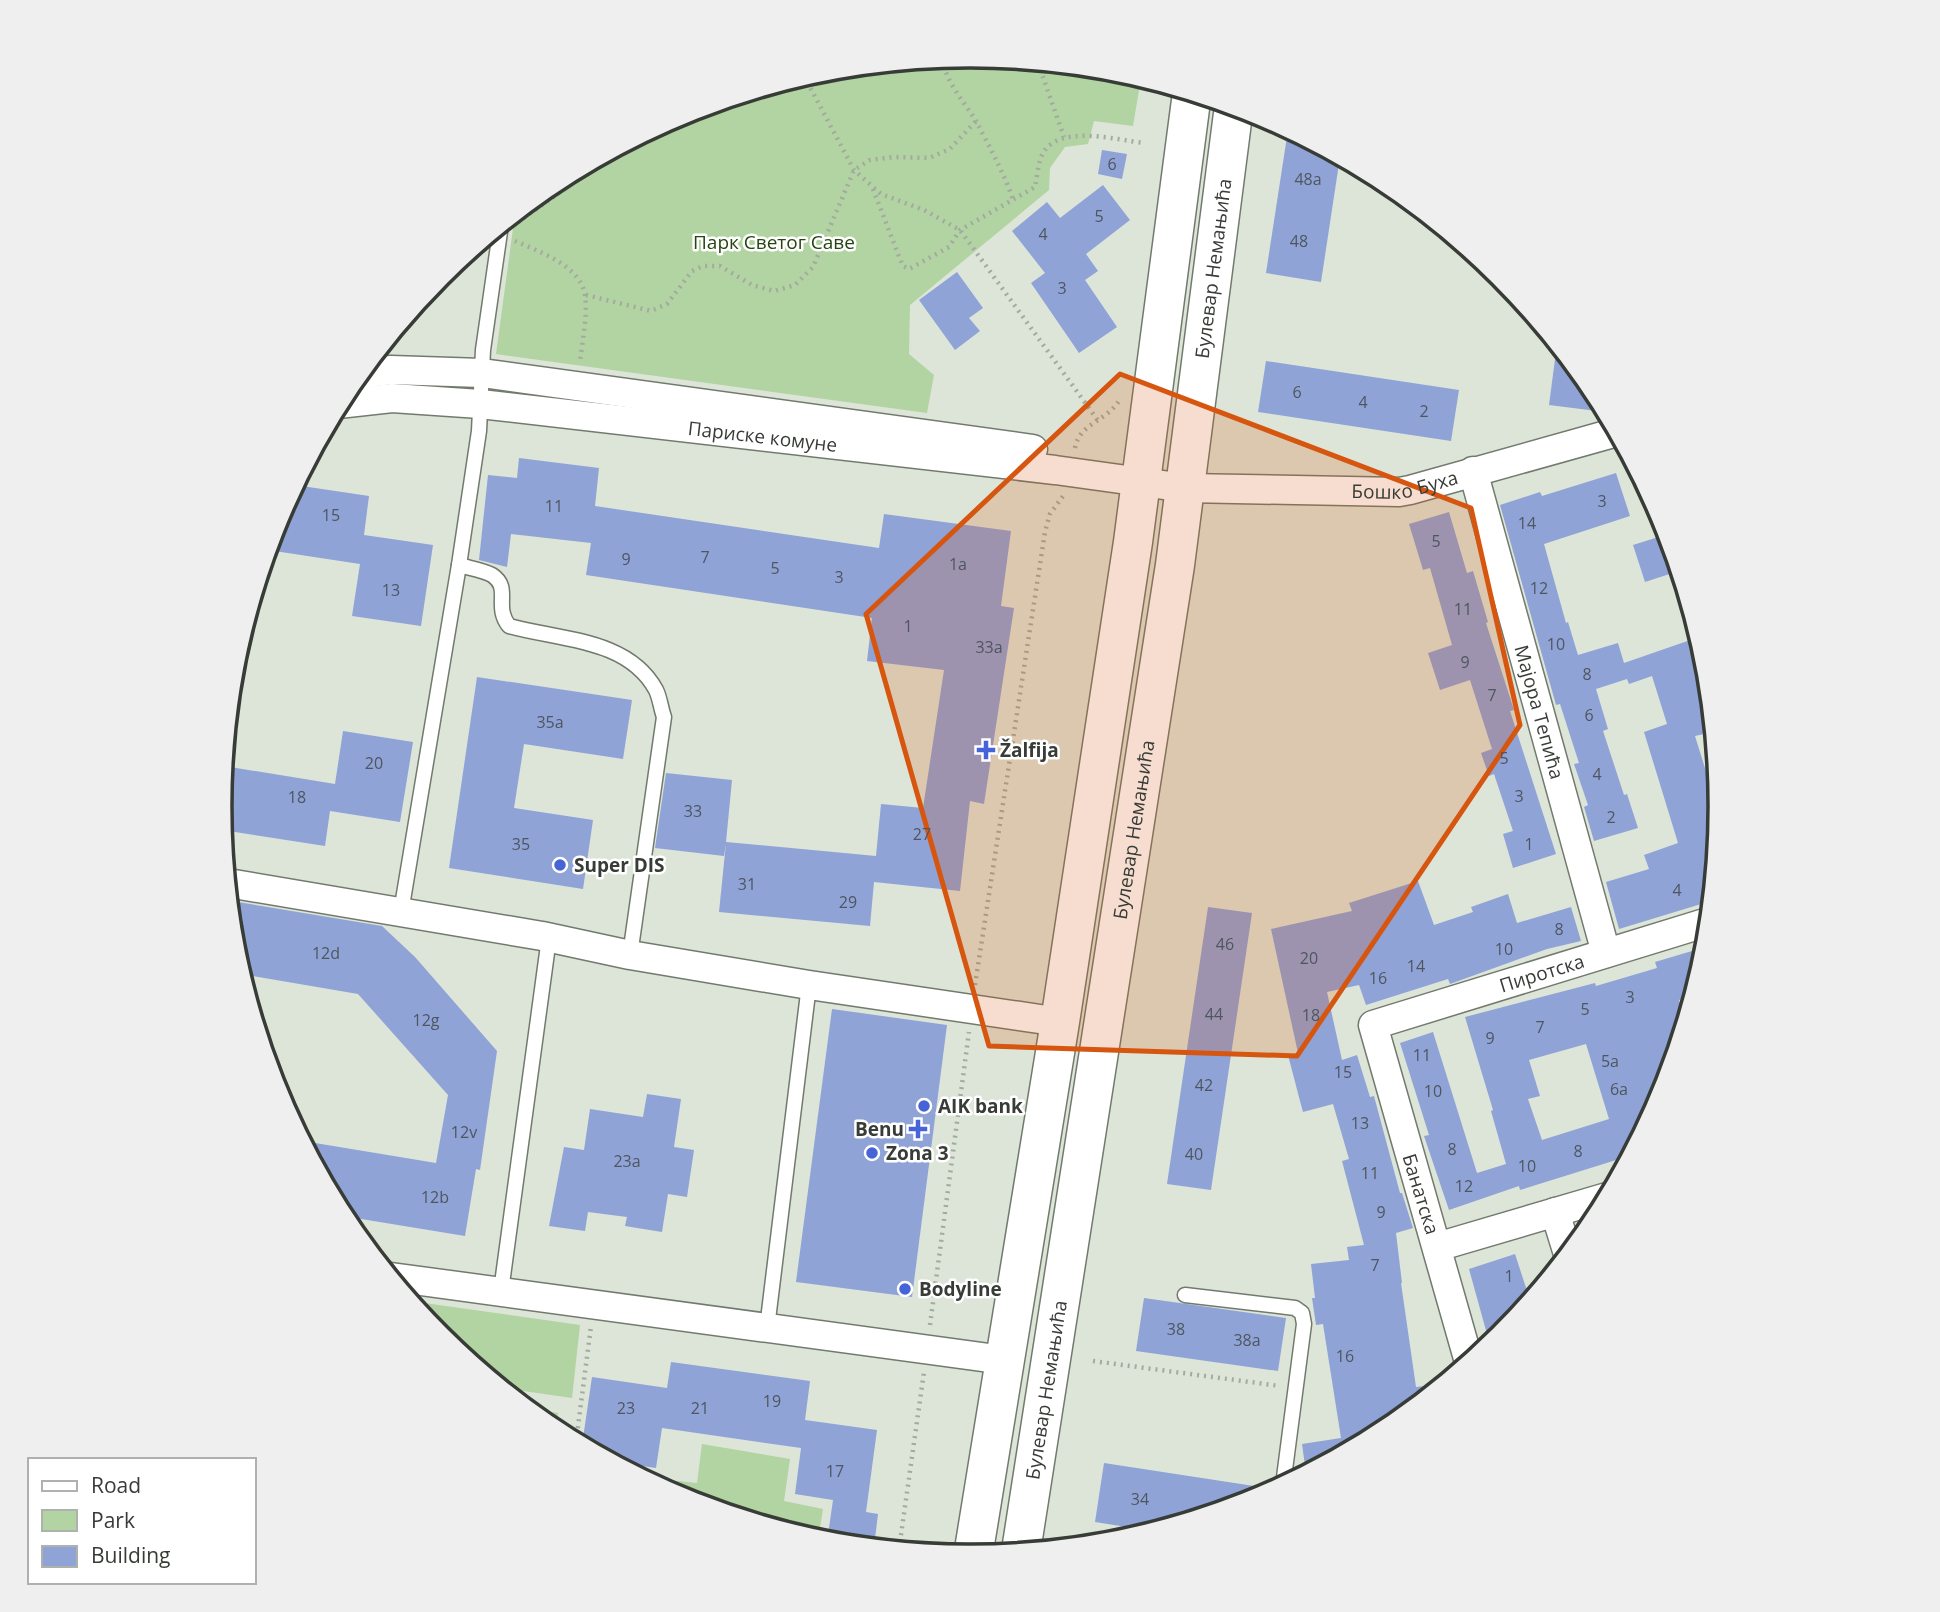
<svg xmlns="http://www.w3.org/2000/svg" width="1940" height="1612" font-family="'Open Sans',sans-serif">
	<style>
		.green { fill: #b2d3a2 }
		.building { fill: #8fa3d7; fill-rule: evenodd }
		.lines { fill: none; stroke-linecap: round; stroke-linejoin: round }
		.lane-casing { stroke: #727a6e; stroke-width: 17 }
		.street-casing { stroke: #727a6e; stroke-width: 31 }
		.secondary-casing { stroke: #727a6e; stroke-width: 41 }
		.path { stroke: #a3aaa0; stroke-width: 4.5; stroke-dasharray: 2 5; stroke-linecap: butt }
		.lane { stroke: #fff; stroke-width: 14 }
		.street { stroke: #fff; stroke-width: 28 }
		.secondary { stroke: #fff; stroke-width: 38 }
		.marked { fill: #d65610; fill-opacity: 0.2; stroke: #d65610; stroke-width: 5; stroke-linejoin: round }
		.poi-dot { fill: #4664d8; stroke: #fff; stroke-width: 2.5 }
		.labels { text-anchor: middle; stroke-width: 5; stroke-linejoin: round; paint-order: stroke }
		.number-label { font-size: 16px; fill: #4e565f }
		.park-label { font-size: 19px; fill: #254511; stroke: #fff }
		.street-label { font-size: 19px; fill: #383c37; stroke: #fff }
		.poi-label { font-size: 19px; font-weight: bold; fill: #383c37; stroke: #fff; text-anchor: start }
		.rim { fill: none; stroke: #383c37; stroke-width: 3.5 }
	</style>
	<rect width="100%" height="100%" fill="#dce5d8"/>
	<g class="green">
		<path d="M970,56L1117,70L1141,78L1133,126L1094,121L1088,144L1065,147L1050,168L1049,190L910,305L909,354L934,375L927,413L496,354L515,214L554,182L683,113L824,70Z"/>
		<path d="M410,1301L580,1325L572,1398L503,1388L439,1336Z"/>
		<path d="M528,1408L558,1413L556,1431L553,1429Z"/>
		<path d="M702,1444L790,1459L784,1501L823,1509L818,1540L683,1499L641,1477L697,1483Z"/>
	</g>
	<g class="building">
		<path d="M1288,130L1340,157L1321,282L1266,273Z"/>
		<path d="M1102,150L1127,154L1122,179L1098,174Z"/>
		<path d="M1103,185L1130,220L1086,254L1098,271L1085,280L1117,327L1079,353L1031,283L1045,273L1012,231L1047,202L1060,218Z"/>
		<path d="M957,272L983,308L969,318L980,331L955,350L919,300Z"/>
		<path d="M1557,344L1594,390L1599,399L1597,411L1549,405Z"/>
		<path d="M1266,361L1459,390L1451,441L1258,412Z"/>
		<path d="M519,458L599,468L595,506L879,548L884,514L1011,531L1001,606L1014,608L984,804L970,801L960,891L874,882L870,926L719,912L726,843L724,856L655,848L666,773L732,780L726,842L876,856L881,804L923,808L944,670L867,661L872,618L586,575L591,543L511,534L507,567L479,560L488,475L517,478Z"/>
		<path d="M1616,473L1630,516L1544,544L1566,623L1568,622L1578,655L1618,643L1624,663L1699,637L1706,660L1713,732L1695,736L1719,813L1711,901L1619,929L1606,882L1649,869L1644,855L1678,843L1644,732L1667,724L1652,676L1629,684L1627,679L1596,689L1608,729L1603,731L1624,795L1627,794L1638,828L1594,841L1584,807L1588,805L1574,764L1579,763L1560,704L1556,705L1500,505L1540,492L1542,496Z"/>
		<path d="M295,485L369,496L364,535L433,545L421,626L352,616L360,564L268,550L277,519Z"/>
		<path d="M1449,512L1467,573L1473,571L1488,622L1486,623L1514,710L1510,711L1556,854L1513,868L1503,834L1513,831L1494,774L1489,776L1481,753L1492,749L1470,680L1440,690L1428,653L1452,645L1430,568L1423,570L1409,524Z"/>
		<path d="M1668,534L1679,571L1645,582L1633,545Z"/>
		<path d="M477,677L632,700L623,759L524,744L514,808L593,820L583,889L449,868Z"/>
		<path d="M343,731L413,742L400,822L330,811L325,846L222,830L220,806L224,766L335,784Z"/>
		<path d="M1418,881L1434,925L1473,912L1471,907L1508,894L1517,923L1571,907L1581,941L1547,949L1450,984L1448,979L1366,1005L1359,985L1327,992L1342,1060L1357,1055L1370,1097L1374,1096L1400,1193H1402L1413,1228L1396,1233L1402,1283H1401L1416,1387L1443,1384L1386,1430L1306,1473L1302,1444L1341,1438L1323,1324L1316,1325L1312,1298H1315L1311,1264L1349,1260L1347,1247L1364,1245L1342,1161L1349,1159L1333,1104L1303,1112L1300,1101L1288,1055L1298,1053L1271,929L1352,911L1349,903Z"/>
		<path d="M232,901L382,926L415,957L497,1051L480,1170L476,1169L465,1236L343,1216L303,1141L436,1163L448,1095L358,994L241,974L234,952L230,911Z"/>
		<path d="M1208,907L1252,913L1211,1190L1167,1184Z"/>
		<path d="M1692,951L1699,975L1692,996L1679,1000L1685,1020L1663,1093L1629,1156L1520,1190L1519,1186L1449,1210L1424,1136L1429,1135L1400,1043L1433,1032L1477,1173L1506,1164L1491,1111L1493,1110L1465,1017L1595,983L1596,986L1657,968L1655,962ZM1586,1044L1609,1119L1542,1140L1528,1099L1540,1096L1529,1060Z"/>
		<path d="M832,1009L947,1025L912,1297L796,1282Z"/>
		<path d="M647,1094L681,1099L674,1147L694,1150L687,1197L668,1194L662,1232L625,1226L627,1217L588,1212L585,1231L549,1226L564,1147L584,1150L590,1109L643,1117Z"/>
		<path d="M1515,1254L1530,1300L1500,1337L1490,1345L1469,1269Z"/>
		<path d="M1144,1298L1286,1318L1278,1371L1136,1351Z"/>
		<path d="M671,1362L810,1381L805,1420L877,1430L866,1512L878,1514L874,1547L827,1542L833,1500L795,1494L801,1448L662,1428L656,1468L614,1462L582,1445L592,1377L667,1388Z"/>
		<path d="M1104,1463L1274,1489H1275L1257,1499L1152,1531L1095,1522Z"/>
	</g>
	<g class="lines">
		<defs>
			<g id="lane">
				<path d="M459,565C469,568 483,570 492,575C512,588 493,606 509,626C558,640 628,638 656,690C660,698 661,709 664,717L630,955"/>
				<path d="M401,912L459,565L479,431L483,350L501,225"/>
				<path d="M501,1291L549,938"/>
				<path d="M1185,1295L1295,1308L1302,1313L1304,1324L1283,1485"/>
				<path d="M767,1328L809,985"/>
			</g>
			<g id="street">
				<path d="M359,374L391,370L482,373L1033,449"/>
				<path id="s1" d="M338,404L392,398L480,404L1055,470L1185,488L1399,492L1410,490L1617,432"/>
				<path id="s2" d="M1473,471L1606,953"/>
				<path d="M228,883L542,936L630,955L809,985L1060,1022"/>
				<path d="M1555,1212L1568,1254"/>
				<path d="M1437,1247L1607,1197"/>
				<path d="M391,1277L1004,1360"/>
				<path id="s3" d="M1469,1362L1373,1025L1708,922"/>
			</g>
			<g id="secondary">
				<path id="s4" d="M1021,1551L1175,565L1234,106"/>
				<path d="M973,1556L1060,1022L1133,542L1192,93"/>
			</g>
		</defs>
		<use href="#lane" class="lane-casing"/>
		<use href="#street" class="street-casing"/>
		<use href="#secondary" class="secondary-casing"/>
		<g class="path">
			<path d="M943,59C945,82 964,101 976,121C988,144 1005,175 1013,200"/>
			<path d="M1038,63L1064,137"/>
			<path d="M804,76L854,170L881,194L924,210L960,230L1099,422"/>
			<path d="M873,189L900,259L903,266L909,269L949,247L960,230L1035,187C1037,177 1038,164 1042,155C1057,123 1117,140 1144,143"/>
			<path d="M518,222L635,139"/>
			<path d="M515,241C538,251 582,266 585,296C588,315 582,342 580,362"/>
			<path d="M586,295L651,311L667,304L692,271L703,266H720L752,285L774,291L795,285L813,267L854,170L870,160L894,157L929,158L950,149L976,121"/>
			<path d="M1075,448C1080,422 1106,423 1121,398"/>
			<path d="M975,985L1045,532L1050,514L1063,496"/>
			<path d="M930,1325L969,1032"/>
			<path d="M1093,1361L1280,1386"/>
			<path d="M576,1442L591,1326"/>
			<path d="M899,1549L924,1372"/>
		</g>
		<use href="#lane" class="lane"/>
		<use href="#street" class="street"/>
		<use href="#secondary" class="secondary"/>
	</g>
	<path class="marked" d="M1120,374L1471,508L1520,725L1297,1056L989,1046L866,614Z"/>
	<g class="poi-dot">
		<path d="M982.5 739.5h7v7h7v7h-7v7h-7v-7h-7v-7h7z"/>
		<circle cx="560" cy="865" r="7"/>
		<circle cx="924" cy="1106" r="7"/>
		<path d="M914.5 1118.5h7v7h7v7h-7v7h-7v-7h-7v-7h7z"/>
		<circle cx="872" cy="1153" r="7"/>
		<circle cx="905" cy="1289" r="7"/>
	</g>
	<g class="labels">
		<g class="number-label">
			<text x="1112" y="170">6</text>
			<text x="1308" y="185">48a</text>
			<text x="1099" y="222">5</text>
			<text x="1043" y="240">4</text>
			<text x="1299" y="247">48</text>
			<text x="1062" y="294">3</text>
			<text x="1297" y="398">6</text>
			<text x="1363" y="408">4</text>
			<text x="1424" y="417">2</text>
			<text x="1602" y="507">3</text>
			<text x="554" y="512">11</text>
			<text x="331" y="521">15</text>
			<text x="1527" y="529">14</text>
			<text x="1436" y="547">5</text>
			<text x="705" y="563">7</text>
			<text x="626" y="565">9</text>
			<text x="958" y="570">1a</text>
			<text x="775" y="574">5</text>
			<text x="839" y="583">3</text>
			<text x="1539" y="594">12</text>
			<text x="391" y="596">13</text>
			<text x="1463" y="615">11</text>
			<text x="908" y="632">1</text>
			<text x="1556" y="650">10</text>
			<text x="989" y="653">33a</text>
			<text x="1465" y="668">9</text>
			<text x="1587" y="680">8</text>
			<text x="1492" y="701">7</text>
			<text x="1589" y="721">6</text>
			<text x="550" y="728">35a</text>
			<text x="1504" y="764">5</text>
			<text x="374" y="769">20</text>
			<text x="1597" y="780">4</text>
			<text x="1519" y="802">3</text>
			<text x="297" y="803">18</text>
			<text x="693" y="817">33</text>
			<text x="1611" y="823">2</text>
			<text x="922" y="840">27</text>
			<text x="521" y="850">35</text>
			<text x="1529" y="850">1</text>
			<text x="747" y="890">31</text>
			<text x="1677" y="896">4</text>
			<text x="848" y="908">29</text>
			<text x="1559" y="935">8</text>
			<text x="1225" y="950">46</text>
			<text x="1504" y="955">10</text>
			<text x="326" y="959">12d</text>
			<text x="1309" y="964">20</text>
			<text x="1416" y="972">14</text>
			<text x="1378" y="984">16</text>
			<text x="1630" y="1003">3</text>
			<text x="1585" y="1015">5</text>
			<text x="1214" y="1020">44</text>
			<text x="1311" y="1021">18</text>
			<text x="426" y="1026">12g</text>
			<text x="1540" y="1033">7</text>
			<text x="1490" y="1044">9</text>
			<text x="1422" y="1061">11</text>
			<text x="1610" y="1067">5a</text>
			<text x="1343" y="1078">15</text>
			<text x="1204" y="1091">42</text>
			<text x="1619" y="1095">6a</text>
			<text x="1433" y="1097">10</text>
			<text x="1360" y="1129">13</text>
			<text x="464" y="1138">12v</text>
			<text x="1452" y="1155">8</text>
			<text x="1578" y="1157">8</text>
			<text x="1194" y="1160">40</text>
			<text x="627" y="1167">23a</text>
			<text x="1527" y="1172">10</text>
			<text x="1370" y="1179">11</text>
			<text x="1464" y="1192">12</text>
			<text x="435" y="1203">12b</text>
			<text x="1381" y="1218">9</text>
			<text x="1375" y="1271">7</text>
			<text x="1509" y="1282">1</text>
			<text x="1176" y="1335">38</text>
			<text x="1247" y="1346">38a</text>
			<text x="1345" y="1362">16</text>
			<text x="772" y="1407">19</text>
			<text x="626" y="1414">23</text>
			<text x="700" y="1414">21</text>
			<text x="835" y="1477">17</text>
			<text x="1140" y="1505">34</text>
		</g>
		<g class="park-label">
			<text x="774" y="249">Парк Светог Саве</text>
		</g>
		<g class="street-label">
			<text dy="7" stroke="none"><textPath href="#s4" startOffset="1297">Булевар Немањића</textPath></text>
			<text dy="7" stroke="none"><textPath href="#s1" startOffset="427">Париске комуне</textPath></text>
			<text dy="7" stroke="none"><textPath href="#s1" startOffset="1073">Бошко Буха</textPath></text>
			<text dy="7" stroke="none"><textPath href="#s2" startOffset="250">Мајора Тепића</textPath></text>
			<text dy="7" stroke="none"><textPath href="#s4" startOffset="730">Булевар Немањића</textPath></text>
			<text dy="7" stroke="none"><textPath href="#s3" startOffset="527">Пиротска</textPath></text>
			<text transform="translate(1421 1194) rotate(73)" y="7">Банатска</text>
			<text dy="7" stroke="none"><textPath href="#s4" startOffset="163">Булевар Немањића</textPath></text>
		</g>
		<g class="poi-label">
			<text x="1000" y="757">Žalfija</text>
			<text x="574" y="872">Super DIS</text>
			<text x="938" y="1113">AIK bank</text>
			<text x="904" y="1136" text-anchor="end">Benu</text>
			<text x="886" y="1160">Zona 3</text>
			<text x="919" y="1296">Bodyline</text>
		</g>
	</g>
	<path d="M0 0H1940V1612H0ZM232 806a738 738 0 1 1 1476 0a738 738 0 1 1-1476 0Z" fill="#efefef" fill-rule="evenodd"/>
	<path class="rim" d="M232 806a738 738 0 1 1 1476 0a738 738 0 1 1-1476 0Z"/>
	<rect x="28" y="1458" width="228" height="126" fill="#ffffff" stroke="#afb1af" stroke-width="2"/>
	<rect x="42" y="1481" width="35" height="10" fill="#ffffff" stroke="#afb1af" stroke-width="2"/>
	<text x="91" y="1493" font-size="21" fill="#383c37">Road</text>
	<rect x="42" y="1510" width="35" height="21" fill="#b2d3a2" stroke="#afb1af" stroke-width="2"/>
	<text x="91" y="1528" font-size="21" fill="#383c37">Park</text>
	<rect x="42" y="1546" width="35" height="21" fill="#8fa3d7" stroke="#afb1af" stroke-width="2"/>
	<text x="91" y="1563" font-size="21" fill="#383c37">Building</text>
</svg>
